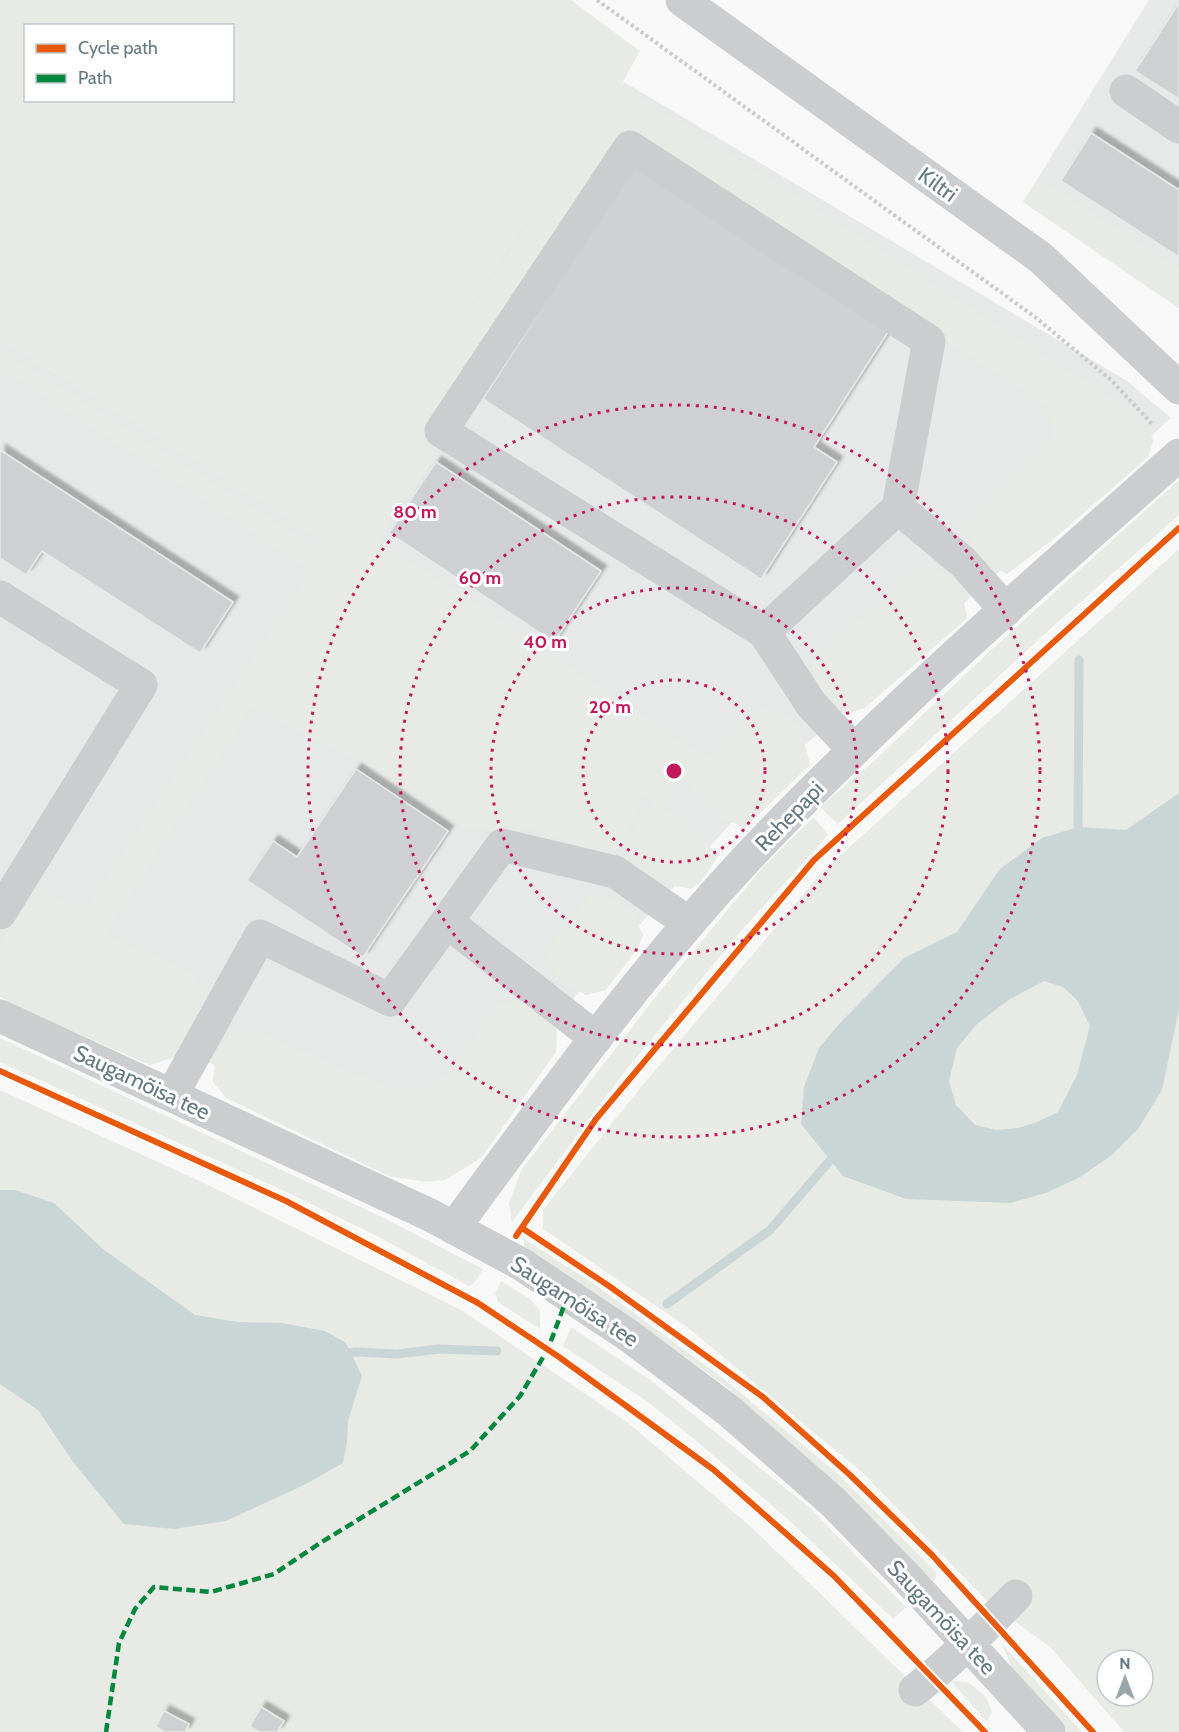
<svg xmlns="http://www.w3.org/2000/svg" width="1179" height="1732" font-family="Cabin,sans-serif">
	<style>
		.built { fill: #e7e9e8 }
		.green { fill: #e8eae5; fill-rule: evenodd }
		.water { fill: #cad5d6; fill-rule: evenodd }
		.lines { fill: none; stroke-linecap: round; stroke-linejoin: round }
		.stream { stroke: #cad5d6; stroke-width: 9 }
		.building { fill: #ced0d1; stroke: #e8e8e8; stroke-width: 1.5; filter: url(#shadow) }
		.path { stroke: #c9cacb; stroke-width: 4; stroke-dasharray: 3 3; stroke-linecap: butt }
		.minor { stroke: #cbcdce; stroke-width: 33 }
		.quiet { stroke: #00873e; stroke-width: 4.5; stroke-dasharray: 9 4.5; stroke-linecap: butt }
		.cycleway-casing { stroke: #fff; stroke-width: 10 }
		.cycleway { stroke: #e8590c; stroke-width: 6 }
		.ring { fill: none; stroke: #c2185b; stroke-width: 3; stroke-dasharray: 3 6 }
		.labels { text-anchor: middle; stroke-width: 6; stroke-linejoin: round; paint-order: stroke }
		.street-label { font-size: 22px; fill: #647982; stroke: #fff }
		.centre { fill: #c2185b; stroke: #fff; stroke-width: 3 }
		.ring-label { font-size: 18px; text-anchor: middle; font-weight: bold; fill: #c2185b; stroke: #fff; stroke-width: 6; stroke-linejoin: round; paint-order: stroke }
	</style>
	<defs>
		<filter id="shadow"><feDropShadow dx="5.5" dy="-5.5" stdDeviation="1.5" flood-color="#0004"/></filter>
	</defs>
	<rect width="100%" height="100%" fill="#f8f8f8"/>
	<g class="built">
		<path d="M1149,0H1179V308L1023,202Z"/>
		<path d="M624,82L1127,381L1171,418L784,764L511,1068L420,1160L0,966V338L320,538L508,247Z"/>
	</g>
	<g class="green">
		<path d="M0,0H571L640,51L617,93L625,87L1120,404L1154,439L1148,457L1056,537L1007,574L979,558L968,534L967,521L1053,435L1047,406L622,132L420,450L434,458L378,540L707,759L760,709L784,713L801,728L810,765L745,828L720,817L679,774L660,807L686,825L719,855L701,882L691,889L663,884L646,874L633,861L631,838L653,801L644,795L613,856L527,828L463,827L372,767L252,706L105,933L194,976L201,986L199,1020L177,1056L150,1065L15,1006L0,997V946L3,939L39,886L82,915L312,571L0,367V350L315,547L320,539L0,338ZM26,26H232V100H26ZM597,121L341,507L340,508L508,247Z"/>
		<path d="M1039,178L1179,270V308L1023,202Z"/>
		<path d="M1179,480V515L1059,621L838,824L820,807L874,761L989,652Z"/>
		<path d="M1179,549V1732H1124L1050,1647L987,1601L863,1473L687,1327L543,1229V1210L641,1087L822,872ZM1107,1660H1143V1696H1107Z"/>
		<path d="M919,566C955,569 962,585 967,618L865,708L845,714L830,704L813,676V661Z"/>
		<path d="M814,817L828,835L741,931L626,1070L512,1222L509,1203L522,1169L661,990L764,866Z"/>
		<path d="M591,894L606,895L633,912L643,935L638,948L606,990L586,995C562,981 551,979 548,949Z"/>
		<path d="M528,1000L545,1012L557,1030L556,1052L481,1158L445,1180L426,1182L389,1176L226,1098L213,1082C215,1064 215,1039 235,1033C241,1032 249,1032 255,1031L378,1084L400,1090L427,1087L447,1075L498,1006L511,1001Z"/>
		<path d="M0,1038L382,1217L483,1269L475,1282L469,1286L377,1236L280,1189L0,1062Z"/>
		<path d="M0,1090L204,1183L461,1310L627,1422L750,1526L963,1732H0Z"/>
		<path d="M524,1239L597,1286L724,1379L840,1476L936,1572V1578L933,1581L830,1479L725,1386L638,1322L524,1247Z"/>
		<path d="M501,1281L530,1299L540,1310V1329L498,1302L495,1293Z"/>
		<path d="M571,1327L649,1379L810,1508L906,1607L893,1619L790,1521L687,1433L645,1400L563,1346Z"/>
		<path d="M1001,1643L1082,1732H1068L1014,1672Z"/>
		<path d="M951,1681L968,1682L986,1697L992,1712L987,1722Z"/>
	</g>
	<g class="water">
		<path d="M1179,793V1009L1162,1090L1138,1129L1112,1155L1080,1177L1046,1193L1010,1203L906,1199L843,1176L801,1124L804,1087L819,1048L840,1023L904,958L957,932L1000,869L1042,838L1078,827L1126,830ZM1044,981L1063,987L1077,1000L1090,1026L1077,1075L1058,1112L1037,1122L1018,1128L996,1130L975,1125L956,1105L949,1081L957,1048L977,1024L1010,999Z"/>
		<path d="M0,1190H15L54,1203L103,1249L195,1315L238,1322L282,1323L325,1331L346,1343L362,1376L348,1421L347,1443L343,1463L304,1485L226,1521L174,1529L124,1524L73,1462L38,1410L0,1384Z"/>
	</g>
	<g class="lines">
		<g class="stream">
			<path d="M1078,838L1079,660"/>
			<path d="M667,1304L770,1230L838,1151"/>
			<path d="M341,1354L356,1352L397,1354L439,1349L497,1351"/>
		</g>
	</g>
	<g class="building">
		<path d="M1179,3V99L1135,71Z"/>
		<path d="M1091,133L1179,190V257L1061,181Z"/>
		<path d="M633,167L888,332L814,447L837,462L761,579L483,399Z"/>
		<path d="M0,450L233,602L200,653L42,551L26,575L0,558Z"/>
		<path d="M436,462L601,571L554,642L389,533Z"/>
		<path d="M356,769L448,831L363,957L247,880L273,841L297,857Z"/>
		<path d="M261,1707L284,1721L277,1732H259L250,1726Z"/>
		<path d="M164,1711L189,1724L185,1732H165L156,1727Z"/>
	</g>
	<g class="lines">
		<path class="path" d="M597,0L1035,317L1111,380L1152,424"/>
		<g class="minor">
			<path d="M682,0L1041,258L1179,388"/>
			<path d="M1126,91L1179,127"/>
			<path d="M898,508L929,341L630,147L441,431L764,632L898,508L963,562L1006,610"/>
			<path d="M0,597L141,685L0,913"/>
			<path d="M764,632L811,704L854,750"/>
			<path d="M447,922L596,1038"/>
			<path d="M0,1016L430,1215L521,1264L628,1335L729,1411L833,1502L909,1580L1049,1732"/>
			<path d="M172,1095L260,936L390,1000L502,845L615,872L689,923"/>
			<path d="M454,1228C555,1090 656,951 775,829C903,697 1042,577 1179,455"/>
			<path d="M915,1690C951,1662 984,1629 1016,1596"/>
		</g>
		<path class="quiet" d="M106,1732L119,1643L135,1609L154,1587L211,1592L274,1574L317,1545L470,1451L520,1396L548,1349L568,1295"/>
		<defs>
			<g id="cycleway">
				<path d="M0,1071L286,1201L478,1303L559,1357L714,1470L834,1576L985,1732"/>
				<path d="M522,1228L609,1286L763,1397L850,1475L932,1555L1093,1732"/>
				<path d="M516,1236L596,1119L814,860L1179,528"/>
			</g>
		</defs>
		<use href="#cycleway" class="cycleway-casing"/>
		<use href="#cycleway" class="cycleway"/>
	</g>
	<g class="ring">
		<circle cx="674" cy="771" r="91"/>
		<circle cx="674" cy="771" r="183"/>
		<circle cx="674" cy="771" r="274"/>
		<circle cx="674" cy="771" r="366"/>
	</g>
	<g class="labels">
		<g class="street-label">
			<text transform="translate(938 184) rotate(36)" y="8">Kiltri</text>
			<text transform="translate(789 816) rotate(-46)" y="8">Rehepapi</text>
			<text transform="translate(142 1082) rotate(25)" y="8">Saugamõisa tee</text>
			<text transform="translate(575 1301) rotate(33)" y="8">Saugamõisa tee</text>
			<text transform="translate(942 1617) rotate(47)" y="8">Saugamõisa tee</text>
		</g>
	</g>
	<circle cx="674" cy="771" r="9" class="centre"/>
	<g class="ring-label">
		<text x="415" y="518">80 m</text>
		<text x="480" y="584">60 m</text>
		<text x="545" y="648">40 m</text>
		<text x="610" y="713">20 m</text>
	</g>
	<rect x="24" y="24" width="210" height="78" fill="#ffffff" stroke="#c1c9cd" stroke-width="1.5"/>
	<rect x="36" y="44" width="30" height="9" fill="#e8590c" stroke="#c1c9cd" stroke-width="1.5"/>
	<text x="78" y="54" font-size="18" fill="#647982">Cycle path</text>
	<rect x="36" y="74" width="30" height="9" fill="#00873e" stroke="#c1c9cd" stroke-width="1.5"/>
	<text x="78" y="84" font-size="18" fill="#647982">Path</text>
	<g transform="translate(1125 1678)"><circle r="28" fill="#ffffff" stroke="#c1c9cd" stroke-width="1.5"/>
	<path d="M0-4.5L10 22L0 15L-10 22Z" fill="#98a5ab"/>
	<text y="-9" font-size="16" font-weight="bold" text-anchor="middle" fill="#647982">N</text>
	</g>
</svg>
